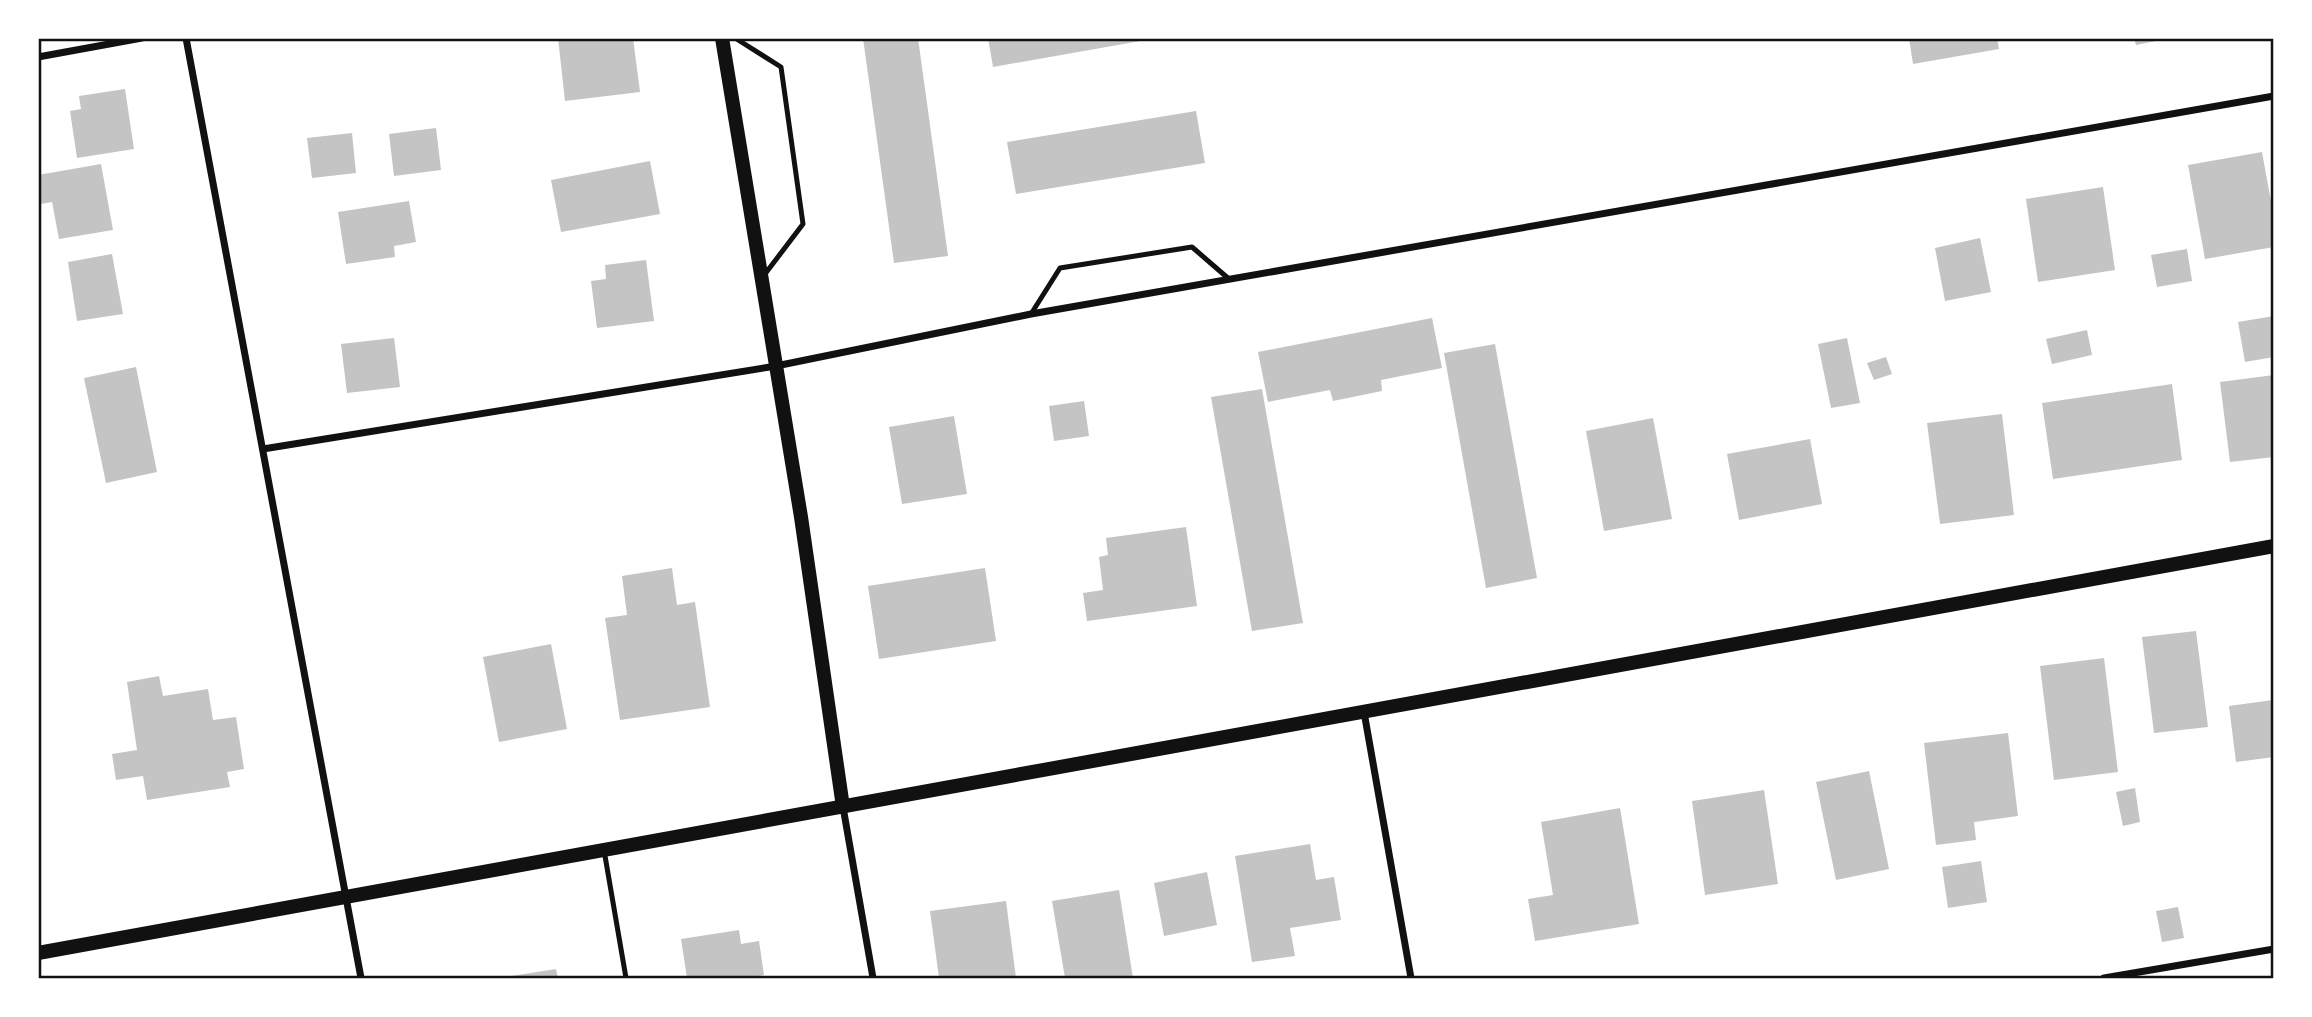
<svg xmlns="http://www.w3.org/2000/svg" width="2312" height="1017" font-family="Helvetica,sans-serif">
	<style>
		.building { fill: #c4c4c4 }
		.lines { fill: none; stroke-linecap: round; stroke-linejoin: round }
		.service { stroke: #111; stroke-width: 5 }
		.minor { stroke: #111; stroke-width: 7 }
		.secondary { stroke: #111; stroke-width: 14 }
		.neatline { fill: none; stroke: #111; stroke-width: 2.5 }
	</style>
	<rect width="100%" height="100%" fill="#fff"/>
	<g class="building">
		<path d="M558,38H633L640,92L565,101Z"/>
		<path d="M863,38H918L948,256L894,263Z"/>
		<path d="M988,38H1146V40L993,67Z"/>
		<path d="M1909,38H1997L1999,49L1913,64Z"/>
		<path d="M2134,38H2161V40L2136,45Z"/>
		<path d="M125,89L134,149L77,158L70,111L81,109L79,96Z"/>
		<path d="M1196,111L1205,163L1016,194L1007,142Z"/>
		<path d="M436,128L441,170L394,176L389,134Z"/>
		<path d="M352,133L356,173L312,178L307,138Z"/>
		<path d="M2262,152L2274,218V247L2205,259L2188,165Z"/>
		<path d="M650,161L660,214L561,232L551,180Z"/>
		<path d="M101,164L113,230L59,239L52,202L41,204L38,175Z"/>
		<path d="M2103,187L2115,270L2038,282L2026,199Z"/>
		<path d="M409,201L416,242L394,246L395,257L346,264L338,212Z"/>
		<path d="M1980,238L1991,292L1945,301L1935,248Z"/>
		<path d="M2187,249L2192,281L2157,287L2151,255Z"/>
		<path d="M112,254L123,314L77,321L68,262Z"/>
		<path d="M646,260L654,321L597,328L591,281L606,279L605,265Z"/>
		<path d="M2274,316V357L2245,362L2238,322Z"/>
		<path d="M1432,318L1442,368L1381,380L1382,391L1333,401L1330,390L1268,402L1258,352Z"/>
		<path d="M2087,330L2092,355L2052,364L2046,339Z"/>
		<path d="M394,338L400,387L347,393L341,344Z"/>
		<path d="M1847,338L1860,403L1831,408L1818,344Z"/>
		<path d="M1495,344L1537,578L1486,588L1444,353Z"/>
		<path d="M1886,357L1892,374L1874,380L1867,363Z"/>
		<path d="M136,367L157,472L106,483L84,378Z"/>
		<path d="M2274,375V457L2230,462L2220,382Z"/>
		<path d="M2172,384L2182,460L2053,479L2042,403Z"/>
		<path d="M1262,389L1303,623L1252,631L1211,397Z"/>
		<path d="M1084,401L1089,436L1054,441L1049,406Z"/>
		<path d="M2002,414L2014,515L1940,524L1927,423Z"/>
		<path d="M954,416L967,494L902,504L889,427Z"/>
		<path d="M1653,418L1672,519L1604,531L1586,431Z"/>
		<path d="M1810,439L1822,504L1739,520L1727,454Z"/>
		<path d="M1186,527L1197,606L1087,621L1083,593L1103,590L1099,557L1108,555L1106,538Z"/>
		<path d="M672,568L677,605L695,602L710,707L620,720L605,618L627,615L622,576Z"/>
		<path d="M985,568L996,641L879,659L868,586Z"/>
		<path d="M2196,631L2208,727L2154,733L2142,637Z"/>
		<path d="M551,644L567,729L499,742L483,657Z"/>
		<path d="M2104,658L2118,772L2054,780L2040,666Z"/>
		<path d="M159,676L163,696L208,689L213,720L236,717L244,769L227,772L230,787L147,800L143,776L116,780L112,754L137,750L127,682Z"/>
		<path d="M2273,700L2274,757L2236,762L2229,706Z"/>
		<path d="M2008,733L2018,816L1974,822L1976,840L1936,845L1924,743Z"/>
		<path d="M1869,771L1889,869L1836,880L1816,782Z"/>
		<path d="M2135,788L2140,822L2123,826L2116,792Z"/>
		<path d="M1764,790L1778,884L1705,895L1692,801Z"/>
		<path d="M1620,808L1639,924L1535,941L1528,899L1553,895L1541,822Z"/>
		<path d="M1310,844L1316,880L1334,877L1341,920L1290,928L1295,956L1252,962L1235,856Z"/>
		<path d="M1981,861L1987,902L1948,908L1942,867Z"/>
		<path d="M1207,872L1217,925L1164,936L1154,883Z"/>
		<path d="M1119,890L1133,978H1065L1052,901Z"/>
		<path d="M1006,901L1016,978H939L930,911Z"/>
		<path d="M2178,907L2184,938L2162,942L2156,911Z"/>
		<path d="M739,930L741,944L759,941L764,975L749,978H687L681,939Z"/>
		<path d="M556,969L558,978H505V977Z"/>
	</g>
	<g class="lines">
		<g class="service">
			<path d="M735,38L781,67L803,224L765,274"/>
			<path d="M1031,314L1060,268L1192,247L1229,279"/>
			<path d="M604,850L626,978"/>
		</g>
		<g class="minor">
			<path d="M186,38L361,978"/>
			<path d="M38,57L142,38"/>
			<path d="M263,449L776,366L1031,314L2274,96"/>
			<path d="M1364,712L1411,978"/>
			<path d="M843,807L873,978"/>
			<path d="M2104,978L2274,949"/>
		</g>
		<g class="secondary">
			<path d="M722,38L801,517L843,807"/>
			<path d="M38,953L2274,546"/>
		</g>
	</g>
	<rect width="2312" height="1017" fill="none" stroke="#ffffff" stroke-width="80"/>
	<rect x="40" y="40" width="2232" height="937" class="neatline"/>
</svg>
